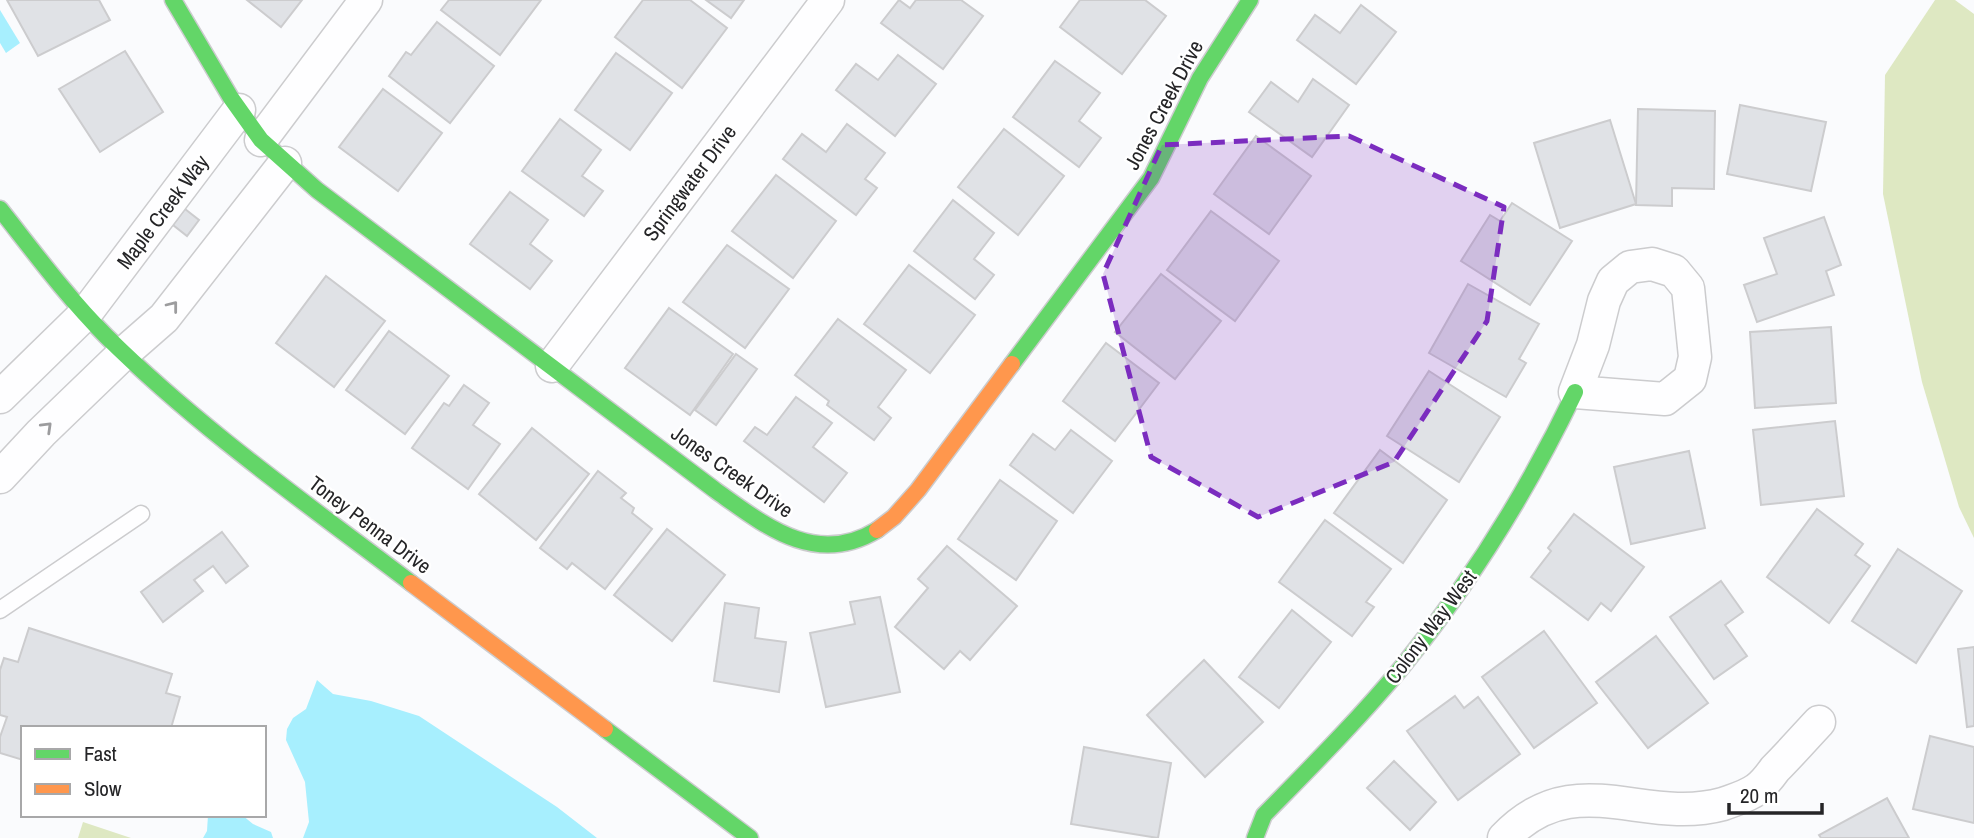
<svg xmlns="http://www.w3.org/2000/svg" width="1974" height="838" font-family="'Archivo Narrow',sans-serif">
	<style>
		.green { fill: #dee8c2 }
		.water { fill: #a7effe }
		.building { fill: #e0e2e6; stroke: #ccccce; stroke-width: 2 }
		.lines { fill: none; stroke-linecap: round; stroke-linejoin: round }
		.lane-casing { stroke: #ccccce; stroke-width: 19 }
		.street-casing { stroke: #ccccce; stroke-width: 35 }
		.fast-casing { stroke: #ccccce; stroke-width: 19 }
		.slow-casing { stroke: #ccccce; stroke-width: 19 }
		.lane { stroke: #fefeff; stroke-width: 16 }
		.street { stroke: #fefeff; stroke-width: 32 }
		.fast { stroke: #63d668; stroke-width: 16 }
		.slow { stroke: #ff974d; stroke-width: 16 }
		.oneway { stroke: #9c9c9e }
		.marked { fill: #7b2cbf; fill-opacity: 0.2; stroke: #7b2cbf; stroke-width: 5; stroke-dasharray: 14 9; stroke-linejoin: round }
		.labels { text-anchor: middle; stroke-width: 5; stroke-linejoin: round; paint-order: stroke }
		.street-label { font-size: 21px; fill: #252527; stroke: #fff }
	</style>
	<rect width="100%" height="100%" fill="#fafbfd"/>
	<g class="green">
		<path d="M1935,0H1955L1974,14V538L1959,507L1922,382L1883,194L1885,75Z"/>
		<path d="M83,822L131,838H78Z"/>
	</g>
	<g class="water">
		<path d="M0,10L20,43L6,53L0,43Z"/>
		<path d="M317,680L333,694L371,701L419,716L557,807L597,838H303L309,822L305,782L286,740L287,729L293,718L306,709Z"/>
		<path d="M208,815H242L253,824L271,832L273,838H203L207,831Z"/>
	</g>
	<g class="building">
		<path d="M7,0H99L110,20L38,56Z"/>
		<path d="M247,0H302L281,27Z"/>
		<path d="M449,0H541L500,55L441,10Z"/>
		<path d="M643,0H690L727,28L682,88L615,37Z"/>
		<path d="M706,0H744L731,18Z"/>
		<path d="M899,0L910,8L916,0H961L983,16L943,69L881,23Z"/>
		<path d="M1080,0H1145L1166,16L1122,74L1060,27Z"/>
		<path d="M1361,5L1396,32L1356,84L1297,40L1315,15L1340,33Z"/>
		<path d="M437,22L494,66L450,123L389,76L406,52L411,55Z"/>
		<path d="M125,51L163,112L100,152L59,89Z"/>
		<path d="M616,53L672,93L630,150L575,110Z"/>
		<path d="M898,55L936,84L895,136L836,90L856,64L878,80Z"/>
		<path d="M1055,61L1100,93L1079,121L1101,138L1079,167L1013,117Z"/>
		<path d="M1313,79L1349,105L1312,157L1249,112L1271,82L1298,102Z"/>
		<path d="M383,89L442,133L398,191L339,147Z"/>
		<path d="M1740,105L1826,122L1811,191L1727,174Z"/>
		<path d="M1638,109L1715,111L1714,189L1672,188V206L1636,205Z"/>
		<path d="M560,119L601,150L582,176L603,191L584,216L522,171Z"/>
		<path d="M1610,120L1636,204L1560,228L1534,143Z"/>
		<path d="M847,124L885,153L865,179L877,188L856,215L783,159L802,134L826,152Z"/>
		<path d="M1004,129L1064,176L1018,235L958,187Z"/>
		<path d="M1256,136L1311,176L1269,234L1214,194Z"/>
		<path d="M776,175L836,221L793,278L732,231Z"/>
		<path d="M510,192L548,220L530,244L552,261L530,289L470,244Z"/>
		<path d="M953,200L994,233L974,259L994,275L975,299L914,251Z"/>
		<path d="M1512,203L1572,241L1530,305L1461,261L1490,215L1500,221Z"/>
		<path d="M185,209L199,220L187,236L173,225Z"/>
		<path d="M1211,211L1279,261L1235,321L1167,270Z"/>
		<path d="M1824,217L1841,265L1826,271L1834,295L1757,322L1744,285L1777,274L1764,238Z"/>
		<path d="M727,245L789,289L745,348L683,302Z"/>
		<path d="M909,265L975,315L930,373L864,324Z"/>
		<path d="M1161,274L1221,321L1175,379L1115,332Z"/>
		<path d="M326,276L385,321L334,387L276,343Z"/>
		<path d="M1468,284L1539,324L1519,359L1526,363L1506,397L1429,353Z"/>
		<path d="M669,308L733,354L690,415L625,368Z"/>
		<path d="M838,319L906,370L878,407L891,418L874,440L827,405L829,401L795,375Z"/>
		<path d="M1831,327L1836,403L1755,408L1750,332Z"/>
		<path d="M389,331L449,376L405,434L346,390Z"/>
		<path d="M1106,343L1159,383L1115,441L1063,401Z"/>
		<path d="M736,354L757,369L716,425L695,410Z"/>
		<path d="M1429,371L1500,417L1459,482L1387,436Z"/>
		<path d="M464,385L489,403L473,425L500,444L468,489L412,448L444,403L449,406Z"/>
		<path d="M796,397L832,423L813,447L847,473L824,502L744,441L755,427L767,435Z"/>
		<path d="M1835,421L1844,496L1761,505L1753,430Z"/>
		<path d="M532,428L589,474L536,540L479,494Z"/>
		<path d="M1071,430L1112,461L1073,513L1010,465L1033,434L1055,450Z"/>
		<path d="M1380,450L1447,500L1403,563L1334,513Z"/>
		<path d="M1689,451L1705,528L1631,544L1614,467Z"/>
		<path d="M598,471L626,493L621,498L634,508L632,513L652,529L605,589L572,563L567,569L540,548Z"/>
		<path d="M1000,480L1057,521L1016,580L958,539Z"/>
		<path d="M1817,509L1863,544L1855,555L1870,566L1829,623L1767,577Z"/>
		<path d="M1574,514L1644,567L1611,611L1601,603L1588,620L1531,577L1551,551L1548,548Z"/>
		<path d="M1325,520L1391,569L1366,602L1374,607L1352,636L1279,582Z"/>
		<path d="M667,529L725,575L672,641L614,595Z"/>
		<path d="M222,532L248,566L226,583L213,566L194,580L203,591L163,622L141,592Z"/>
		<path d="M947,546L1017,606L970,660L960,651L944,669L895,627L928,588L918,579Z"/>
		<path d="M1898,549L1962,591L1916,663L1852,621Z"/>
		<path d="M1721,581L1743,612L1725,625L1747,656L1714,679L1670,617Z"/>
		<path d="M880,597L900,692L826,707L810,633L855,624L850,602Z"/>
		<path d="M725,603L759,608L755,638L786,642L779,692L714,681Z"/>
		<path d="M1292,610L1331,642L1279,708L1239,677Z"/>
		<path d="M29,628L172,674L166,693L180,697L171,728H23V760L0,753V737L7,717L0,715V670L4,658L18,662Z"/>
		<path d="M1544,631L1597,703L1534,748L1482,677Z"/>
		<path d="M1656,636L1708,703L1648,748L1596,682Z"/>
		<path d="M1974,647V726L1967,727L1958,649Z"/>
		<path d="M1204,660L1263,722L1205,777L1147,715Z"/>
		<path d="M1455,696L1464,708L1478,697L1520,754L1458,800L1407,731Z"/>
		<path d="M1930,736L1974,747V823L1913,809Z"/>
		<path d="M1084,747L1171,763L1158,838L1071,824Z"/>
		<path d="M1394,761L1436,802L1410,830L1367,788Z"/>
		<path d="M1887,798L1909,838H1821L1819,835Z"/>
	</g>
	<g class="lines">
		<defs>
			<path id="lane" d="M0,610L141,514"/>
			<g id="street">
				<path d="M261,140L366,0"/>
				<path d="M1652,264L1674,271L1688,288L1695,357L1690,379L1665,399L1575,392L1593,345L1604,301L1613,281L1630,267Z"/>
				<path d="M552,366L828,0"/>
				<path d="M0,397L86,313L239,110"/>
				<path d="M0,477L41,433L124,353L164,318L285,163"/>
				<path d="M1504,838C1574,764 1642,826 1723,804C1734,800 1748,796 1757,789C1764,784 1770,776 1775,769C1790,754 1804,738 1819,722"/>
			</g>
			<g id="fast">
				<path d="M173,0L231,98L261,140L317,190L715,490C763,524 815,568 877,530"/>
				<path d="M0,209C34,252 67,297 106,336C199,428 307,504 411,583"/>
				<path d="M1012,364L1151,178L1200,78L1250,0"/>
				<path d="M605,729L750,838"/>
				<path d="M1255,838L1264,815C1311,767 1359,719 1402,667C1471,582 1528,490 1575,392"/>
			</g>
			<g id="slow">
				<path d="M877,530L894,517L918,490L1012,364"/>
				<path d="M411,583L605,729"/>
			</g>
		</defs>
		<use href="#lane" class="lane-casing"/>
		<use href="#street" class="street-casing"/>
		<use href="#fast" class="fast-casing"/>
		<use href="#slow" class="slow-casing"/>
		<use href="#lane" class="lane"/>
		<use href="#street" class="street"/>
		<use href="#fast" class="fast"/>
		<use href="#slow" class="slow"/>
	</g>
	<defs><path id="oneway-chevron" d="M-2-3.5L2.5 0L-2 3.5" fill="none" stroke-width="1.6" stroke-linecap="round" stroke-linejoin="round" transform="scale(1.75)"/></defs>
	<g class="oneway">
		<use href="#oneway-chevron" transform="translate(173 306) rotate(-52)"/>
		<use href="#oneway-chevron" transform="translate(47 427) rotate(-44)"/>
	</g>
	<path class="marked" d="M1349,136L1504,207L1487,321L1394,462L1258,517L1151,457L1103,274L1162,145Z"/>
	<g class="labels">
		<g class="street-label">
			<text transform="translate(1164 105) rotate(-62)" y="7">Jones Creek Drive</text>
			<text transform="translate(690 183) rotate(-53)" y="7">Springwater Drive</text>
			<text transform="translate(163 212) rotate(-53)" y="7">Maple Creek Way</text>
			<text transform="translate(732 472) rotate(35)" y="7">Jones Creek Drive</text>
			<text transform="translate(370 525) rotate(37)" y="7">Toney Penna Drive</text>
			<text transform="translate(1431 627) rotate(-53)" y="7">Colony Way West</text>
		</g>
	</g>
	<rect x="21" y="726" width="245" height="91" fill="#ffffff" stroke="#a8a8a9" stroke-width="2"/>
	<rect x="35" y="749" width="35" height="10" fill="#63d668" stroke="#a8a8a9" stroke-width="2"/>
	<text x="84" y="761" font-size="21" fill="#252527">Fast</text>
	<rect x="35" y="784" width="35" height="10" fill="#ff974d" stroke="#a8a8a9" stroke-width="2"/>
	<text x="84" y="796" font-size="21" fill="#252527">Slow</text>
	<path d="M1729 803v10h93v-10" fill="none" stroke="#252527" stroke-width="3.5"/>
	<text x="1740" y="803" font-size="21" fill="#252527" stroke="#ffffff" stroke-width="5" paint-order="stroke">20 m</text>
</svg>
